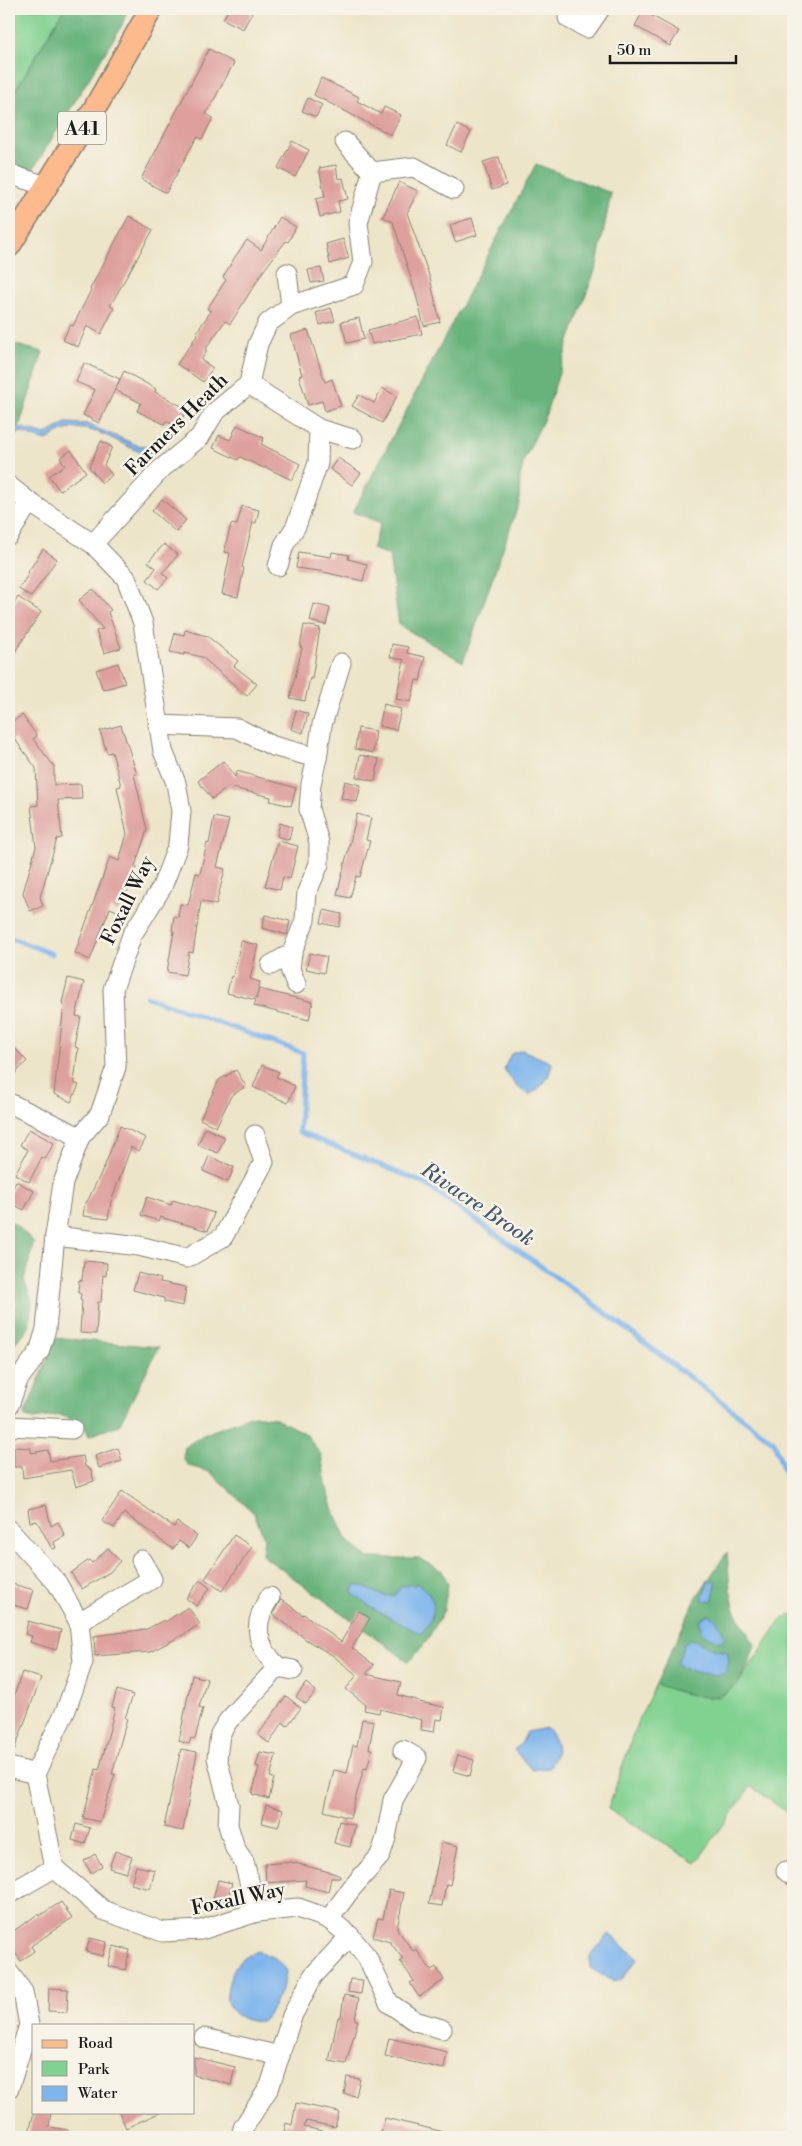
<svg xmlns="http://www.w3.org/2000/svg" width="802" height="2146" font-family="'Libre Bodoni',serif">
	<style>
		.green { fill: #81d191; stroke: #4e7656 }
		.forest { fill: #68b37b; stroke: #42684c }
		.water { fill: #7eb5ed; stroke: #4d6884 }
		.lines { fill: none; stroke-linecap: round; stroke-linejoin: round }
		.stream { stroke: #7eb5ed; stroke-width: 5 }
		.building { fill: #dea09d }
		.minor-casing { stroke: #848072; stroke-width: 21 }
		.major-casing { stroke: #848072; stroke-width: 25 }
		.minor { stroke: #fff; stroke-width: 19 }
		.major { stroke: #fcba8d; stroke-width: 22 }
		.labels { text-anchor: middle; stroke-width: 5; stroke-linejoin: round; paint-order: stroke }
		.shield { fill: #f7f3e8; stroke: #5e5c59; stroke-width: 1 }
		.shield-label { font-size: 19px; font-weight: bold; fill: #1c1c1c }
		.street-label { font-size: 20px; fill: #1c1c1c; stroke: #f7f3e8 }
		.water-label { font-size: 21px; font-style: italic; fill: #435970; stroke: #f7f3e8 }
	</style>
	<rect width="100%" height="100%" fill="#f7f3e8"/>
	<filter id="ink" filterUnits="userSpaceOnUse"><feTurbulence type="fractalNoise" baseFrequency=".02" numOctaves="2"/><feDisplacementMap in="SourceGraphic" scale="10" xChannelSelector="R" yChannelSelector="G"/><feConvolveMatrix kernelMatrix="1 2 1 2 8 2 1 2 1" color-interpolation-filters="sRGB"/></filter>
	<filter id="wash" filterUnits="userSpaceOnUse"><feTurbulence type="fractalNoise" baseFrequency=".0096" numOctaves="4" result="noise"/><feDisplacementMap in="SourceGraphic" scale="20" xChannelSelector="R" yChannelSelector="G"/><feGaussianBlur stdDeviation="1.12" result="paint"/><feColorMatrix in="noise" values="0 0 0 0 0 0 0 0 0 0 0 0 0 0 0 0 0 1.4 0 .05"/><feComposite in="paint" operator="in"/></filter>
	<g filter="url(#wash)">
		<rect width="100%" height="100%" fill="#ede5c9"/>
		<g class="green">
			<path d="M9,9H64L9,101Z"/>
			<path d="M793,1615V1817L751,1786L696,1863L608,1809L637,1723L656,1684L674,1690L720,1697L738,1684L783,1617Z"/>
		</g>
		<g class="forest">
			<path d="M64,9H128L122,25L32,171L9,165V101Z"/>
			<path d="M536,164L611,193L597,265L569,341L546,414L524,460L520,477L519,503L463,662L399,625L389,555L372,549L381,523L353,512Z"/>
			<path d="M9,343L43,352L19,427L9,429Z"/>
			<path d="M9,1221L15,1224L34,1242L24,1280L32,1301L29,1328L9,1349Z"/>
			<path d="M56,1338L159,1347L119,1425L89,1436L84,1425L60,1415L33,1419L24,1416Z"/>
			<path d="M253,1415L275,1418L306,1434L321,1455L327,1489L336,1516L347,1541L369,1558H419L442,1571L448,1584L444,1610L426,1642L409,1662L262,1555L264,1538L254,1513L210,1472L189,1466L183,1459L185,1447L203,1435Z"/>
			<path d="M727,1552L730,1589L735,1612L755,1645C736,1708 710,1704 656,1684L696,1598Z"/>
		</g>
		<g class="water">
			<path d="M66,423L87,424L139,446L153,445L157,449L154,455L149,456C125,447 89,420 63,431C57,433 51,438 45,441L21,432L9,440V429L19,427L45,435Z"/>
			<path d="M522,1050L552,1063C549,1080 543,1086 529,1095L516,1086L504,1069L511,1054Z"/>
			<path d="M708,1581L717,1582L712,1601L702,1600Z"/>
			<path d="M356,1584L384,1596L395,1595L401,1586L418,1584C440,1600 436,1615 421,1634L375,1610L352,1593Z"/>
			<path d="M709,1614L717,1621L725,1636L721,1642L701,1633L700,1620Z"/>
			<path d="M692,1639C705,1644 713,1652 727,1651L729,1662L725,1674C706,1676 693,1673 677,1664L684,1644Z"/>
			<path d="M547,1728C559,1744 560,1752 549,1768L532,1770L514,1750L521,1744L527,1732Z"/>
			<path d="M609,1934L638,1958L623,1978L615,1982L590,1968V1956Z"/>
			<path d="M258,1951L274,1958L286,1969C286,1983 280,1992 274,2005C271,2008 269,2015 266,2018C256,2027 235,2017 229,2007C223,1997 231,1971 238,1963C243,1957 251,1954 258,1951Z"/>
		</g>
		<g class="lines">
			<g class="stream">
				<path d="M9,937L52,954"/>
				<path d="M147,997L303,1053L299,1132L424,1183L595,1305L774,1442L793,1498"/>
			</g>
		</g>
		<g id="blocks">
			<g class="building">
				<path d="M229,9H254L243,29L223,19Z"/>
				<path d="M643,11L679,31L670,46L635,26Z"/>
				<path d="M209,49L234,63L206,114L213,118L202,139L197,137L166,193L141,179Z"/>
				<path d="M321,78L359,97L357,101L381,114L384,107L401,115L391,135L314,95Z"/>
				<path d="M308,98L322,105L316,117L302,111Z"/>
				<path d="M457,125L471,132L461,152L447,145Z"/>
				<path d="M292,141L309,150L295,177L278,168Z"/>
				<path d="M499,157L506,185L492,190L483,162Z"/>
				<path d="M336,165L338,179L343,178L348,199L338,201L340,212L320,217L316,199L325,197L319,168Z"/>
				<path d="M399,182L418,191L407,213L430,278L440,322L424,326L415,291L393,222L383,217Z"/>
				<path d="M129,216L153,230L110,306L114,308L101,334L87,326L78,347L63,340L70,325L73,326L91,290L90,289Z"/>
				<path d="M280,217L296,227L288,242L286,241L264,270L230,324L225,321L205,350L207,351L201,360L213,368L203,382L177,364L198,334L196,333L211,311L207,309L226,280L223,277L235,257L247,240L261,250Z"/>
				<path d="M472,218L477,235L455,242L450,225Z"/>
				<path d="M343,239L349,258L330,264L326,244Z"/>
				<path d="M321,268L324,281L311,283L308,270Z"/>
				<path d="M331,308L335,321L320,325L316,313Z"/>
				<path d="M418,317L422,334L372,344L368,330Z"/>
				<path d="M359,318L364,339L347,343L341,322Z"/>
				<path d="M308,330L325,382L332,379L341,406L325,411L322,401L308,405L299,376L302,375L291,335Z"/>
				<path d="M84,363L120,379L99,423L83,415L95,390L76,382Z"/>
				<path d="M124,371L156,389L155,392L187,409L178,427L166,421L164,424L137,411L141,403L115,390Z"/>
				<path d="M382,388L397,396L382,423L352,406L359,395L374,403Z"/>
				<path d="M237,425L264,438L261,444L300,464L292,480L265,467L264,468L240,457L238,460L213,448L219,435L230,440Z"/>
				<path d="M101,441L112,447L104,465L112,475L102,483L89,467Z"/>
				<path d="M71,450L86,472L60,491L49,476L65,465L60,458Z"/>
				<path d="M338,458L361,473L352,485L330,469Z"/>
				<path d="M162,499L186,520L176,532L152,511Z"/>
				<path d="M242,506L259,510L256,523L253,522L242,567L244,568L238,597L222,594L230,553L224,552L231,524L237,525Z"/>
				<path d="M164,544L178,555L162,573L168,578L158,589L147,580L156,568L148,562Z"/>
				<path d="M43,549L57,559L31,597L19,589L29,573L28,572Z"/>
				<path d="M299,552L331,557L332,552L349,555L348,559L367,564L363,581L319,571L296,568Z"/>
				<path d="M93,589L111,610L108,612L121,648L104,653L96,631L103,629L79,600Z"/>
				<path d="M18,597L41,612L9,661V612Z"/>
				<path d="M314,604L330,608L326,625L310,621Z"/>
				<path d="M304,625L320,628L312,679L310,678L305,701L290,698L302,648L300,647Z"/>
				<path d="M185,630L207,636L238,661L234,666L257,684L247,696L202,657L185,653L184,655L170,652L175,633L184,635Z"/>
				<path d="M392,644L408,647L407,653L425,657L420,681L416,680L411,702L396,699L404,660L390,657Z"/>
				<path d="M118,663L125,683L103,690L96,670Z"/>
				<path d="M384,704L401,709L396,730L379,726Z"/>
				<path d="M296,710L308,714L303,733L291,729Z"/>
				<path d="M22,715L37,736L33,739L54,766V785L81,784L82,799L58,800L62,838L57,839L40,897L43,906L30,911L23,893L36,847L31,806L38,805L36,768L14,738L9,742V724Z"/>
				<path d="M121,725L137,774H134L147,830L135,866L137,867L119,912L110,908L90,960L75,953L110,857L119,861L127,834L117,787L121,786L112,752L107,753L100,731Z"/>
				<path d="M358,728L376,731L373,753L355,749Z"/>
				<path d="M360,755L379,759L375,781L356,777Z"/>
				<path d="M223,761L235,777L237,771L296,788L291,806L270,801L271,797L228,787L212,799L198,781Z"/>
				<path d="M345,781L361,785L357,802L341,798Z"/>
				<path d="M357,814L371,818L366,840L370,841L360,877L356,876L350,898L337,895Z"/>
				<path d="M214,817L229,820L217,867L225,869L216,905L201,901L193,953L189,952L185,975L167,972L174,931H172L174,916L178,917L180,904L188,905L196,873L200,874L207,843L209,844Z"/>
				<path d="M280,823L292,827L289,840L277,836Z"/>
				<path d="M278,841L298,846L290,879L283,877L280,890L265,886Z"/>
				<path d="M324,910L342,914L339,927L321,923Z"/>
				<path d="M265,915L290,921L287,935L262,928Z"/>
				<path d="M241,941L258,945L250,979L260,982L256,998L259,989L313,1002L309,1020L254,1006L256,1000L227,993L231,976L233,977Z"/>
				<path d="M310,953L327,957L324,973L306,969Z"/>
				<path d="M68,978L84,982L76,1016L81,1017L75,1047L78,1048L74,1083L79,1085L71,1102L54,1094L64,1004L62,1003Z"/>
				<path d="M9,1043L27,1061L9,1080Z"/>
				<path d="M262,1065L279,1072L276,1077L295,1086L288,1103L253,1087Z"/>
				<path d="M236,1070L246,1086L231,1096L216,1127L200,1119L219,1080Z"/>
				<path d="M120,1126L146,1138L139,1151L131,1147L111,1202L108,1219L83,1216L85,1202H87L105,1165Z"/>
				<path d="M205,1128L225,1137L218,1153L198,1145Z"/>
				<path d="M29,1129L54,1143L45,1159L42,1157L29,1182L15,1174L28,1150L20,1145Z"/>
				<path d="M209,1156L234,1167L228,1182L203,1171Z"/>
				<path d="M16,1181L34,1191L24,1210L9,1202V1196Z"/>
				<path d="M147,1197L171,1205L173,1200L214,1213L208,1231L160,1217L159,1221L141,1215Z"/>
				<path d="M84,1261L107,1263L106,1276L103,1275L101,1302H98L96,1334L80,1333L82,1301L80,1300L81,1294L78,1293L79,1280L82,1281Z"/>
				<path d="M138,1273L161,1279L160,1282L186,1287L183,1306L164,1302V1298L133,1290Z"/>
				<path d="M14,1447L31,1448V1453L48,1450L50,1461L83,1456L85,1466L91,1470L94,1481L76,1487L71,1470L23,1478L22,1467H14Z"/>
				<path d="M118,1448L122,1461L99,1468L95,1456Z"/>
				<path d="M122,1491L174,1527L177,1522L197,1536L189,1548L179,1541L173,1549L124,1513L114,1528L102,1521Z"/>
				<path d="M46,1505L51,1526L58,1522L65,1536L54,1542L56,1548L52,1549L37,1521L30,1522L28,1509Z"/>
				<path d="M234,1535L252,1547L222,1591L205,1579Z"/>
				<path d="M108,1548L120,1561L110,1572L82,1589L71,1573L89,1560L92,1563Z"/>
				<path d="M200,1580L210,1588L196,1606L186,1598Z"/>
				<path d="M9,1583L34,1590L28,1609L9,1604Z"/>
				<path d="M281,1599L303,1615L304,1614L341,1642L359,1611L370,1618L352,1648L374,1665L366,1674L401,1682L398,1695L419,1701V1702L444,1707L442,1720L436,1719L434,1732L421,1730L422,1720L380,1709L379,1713L364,1710L365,1704L346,1689L357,1675L332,1655L308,1641L273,1614Z"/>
				<path d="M188,1607L200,1624L183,1635L150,1652L95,1656L94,1636L147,1629L164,1620L165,1622Z"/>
				<path d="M28,1621L61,1630L56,1650L30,1642L32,1636L25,1634Z"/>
				<path d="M22,1672L41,1678L12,1756H9V1703L11,1695L14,1696Z"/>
				<path d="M192,1675L207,1679L199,1707L203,1708L195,1739L191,1738L189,1744L179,1741Z"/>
				<path d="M306,1683L316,1691L306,1704L296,1697Z"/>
				<path d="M117,1690L133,1695L125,1718L127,1719L112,1774H115L100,1822L83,1818L96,1769L99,1770L105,1748L115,1708L112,1707Z"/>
				<path d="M286,1696L301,1708L287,1726L283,1722L269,1743L258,1735Z"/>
				<path d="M362,1719L374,1721L369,1749H372L367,1769L364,1768L350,1818L324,1811L334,1770L347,1773L353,1745L357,1746Z"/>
				<path d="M181,1749L197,1752L183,1831L164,1827Z"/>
				<path d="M260,1752L276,1755L270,1777L274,1778L269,1799L252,1794L259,1767L256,1766Z"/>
				<path d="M458,1755L474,1760L470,1776L453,1771Z"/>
				<path d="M266,1805L283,1810L278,1827L262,1823Z"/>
				<path d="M339,1821L355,1825L350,1847L334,1843Z"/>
				<path d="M76,1824L90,1828L85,1844L72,1840Z"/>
				<path d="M442,1842L458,1846L450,1885L446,1884L442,1906L429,1904Z"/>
				<path d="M115,1851L132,1857L126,1873L109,1868Z"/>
				<path d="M95,1854L102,1866L91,1873L84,1861Z"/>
				<path d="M291,1862L333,1873L340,1876V1878H331L328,1892L305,1886L306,1880L266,1883L265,1864Z"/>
				<path d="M136,1866L155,1870L150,1889L131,1884Z"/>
				<path d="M218,1880L232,1883L227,1902L213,1899Z"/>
				<path d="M389,1890L404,1893L397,1929L413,1951L416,1949L431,1970L436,1967L444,1980L419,1997L410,1983L414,1981L400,1961L403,1959L390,1942L373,1937L378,1918L383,1919Z"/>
				<path d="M61,1902L72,1918L31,1946L34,1951L21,1961L9,1945V1934L38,1914L39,1916Z"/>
				<path d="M90,1938L107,1942L103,1956L86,1952Z"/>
				<path d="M113,1946L130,1950L125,1970L108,1966Z"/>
				<path d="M350,1979L363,1980L361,1994L348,1992Z"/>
				<path d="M49,1988L68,1989L67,2012L48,2011Z"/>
				<path d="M344,1995L359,1998L355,2020H358L346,2064L329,2061L338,2017H341Z"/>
				<path d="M389,2038L447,2052L444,2069L385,2056Z"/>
				<path d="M194,2057L235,2067L231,2085L194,2075Z"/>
				<path d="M347,2077L360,2079L356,2096L344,2094Z"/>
				<path d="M296,2103L339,2112L335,2127L306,2121L304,2127L323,2131L322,2137H283L286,2123L292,2125Z"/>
				<path d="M34,2112H51L49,2127L68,2130V2137H28Z"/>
				<path d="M119,2112H161L126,2128Z"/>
				<path d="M385,2118L444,2132V2137H393L381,2134Z"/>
			</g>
		</g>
	</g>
	<g filter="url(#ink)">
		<use href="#blocks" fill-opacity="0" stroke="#848072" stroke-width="1"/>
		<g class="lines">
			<defs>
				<g id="minor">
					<path d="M568,18L587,28L600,9"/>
					<path d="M345,142L372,172"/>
					<path d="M9,174L46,186"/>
					<path d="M287,273L291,306"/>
					<path d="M249,384L319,429L318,463L296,526L284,545L278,566"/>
					<path d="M319,429L353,439"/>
					<path d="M9,486L29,502L93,544L126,578L143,623L163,751L176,783L181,811L178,845L162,887L132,935L113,989L116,1067L100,1114L80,1137L63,1183L55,1236L46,1329L39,1352L18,1380L9,1405"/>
					<path d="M9,535L29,502"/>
					<path d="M93,544L160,470L200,437L214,413L249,384L258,344L268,323L291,306L354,285L363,262L358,223L372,172L414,167L454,189"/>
					<path d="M158,725L237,728L273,746L317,758L322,725L341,663"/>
					<path d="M271,965L292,953"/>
					<path d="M296,984L290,969L292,953L305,920L307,892L319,864V842L309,809L311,784L317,758"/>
					<path d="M9,1103L80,1137"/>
					<path d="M55,1236L139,1246L187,1258L223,1237L264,1162L255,1135"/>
					<path d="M9,1426L72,1429"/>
					<path d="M9,1530L57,1583L79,1622L83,1662L66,1710L35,1774L54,1868L103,1910L163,1932L201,1930L257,1912L298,1908L329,1919L350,1936L367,1957L389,2003L415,2021L442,2029"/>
					<path d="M270,1597C252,1623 255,1645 278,1667"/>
					<path d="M79,1622L152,1579L141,1560"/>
					<path d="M9,1767L35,1774"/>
					<path d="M786,1871L793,1876"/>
					<path d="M9,1894L54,1868"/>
					<path d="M257,1912L244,1862L235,1848L228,1825L229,1805L217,1758L220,1734L228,1721L278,1667L293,1670"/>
					<path d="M329,1919L351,1889L380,1856L386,1838L393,1800L417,1758L403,1750"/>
					<path d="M9,1973L23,1992L29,2025L9,2088"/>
					<path d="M204,2038L280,2056"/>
					<path d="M241,2137L243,2128L270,2086L292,2016L313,1976L350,1936"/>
				</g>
				<path id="major" d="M9,246L95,108L151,9"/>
			</defs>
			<use href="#minor" class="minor-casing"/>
			<use href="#major" class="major-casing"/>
			<use href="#minor" class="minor"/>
			<use href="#major" class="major"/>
		</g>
	</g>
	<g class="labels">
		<rect class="shield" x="58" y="111.5" width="48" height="33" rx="4"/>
		<g class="shield-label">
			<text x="82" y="135">A41</text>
		</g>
		<g class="street-label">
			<text transform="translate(176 424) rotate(-45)" y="7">Farmers Heath</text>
			<text transform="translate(127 900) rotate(-64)" y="7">Foxall Way</text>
			<text transform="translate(238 1898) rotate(-12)" y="7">Foxall Way</text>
		</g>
		<g class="water-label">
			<text transform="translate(478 1204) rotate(34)" y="7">Rivacre Brook</text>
		</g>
	</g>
	<rect width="802" height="2146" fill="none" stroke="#f7f3e8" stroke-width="30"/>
	<rect x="32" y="2024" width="162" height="90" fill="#f7f3e8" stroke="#9f9d96"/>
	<rect x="42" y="2040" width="25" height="8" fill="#fcba8d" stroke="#9f9d96"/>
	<text x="78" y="2048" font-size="15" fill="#1c1c1c">Road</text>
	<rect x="42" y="2061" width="25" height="15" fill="#81d191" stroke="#9f9d96"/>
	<text x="78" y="2074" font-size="15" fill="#1c1c1c">Park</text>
	<rect x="42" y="2086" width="25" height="15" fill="#7eb5ed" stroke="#9f9d96"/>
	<text x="78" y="2098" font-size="15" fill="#1c1c1c">Water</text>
	<path d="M610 55v8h126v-8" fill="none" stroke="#1c1c1c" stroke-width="2.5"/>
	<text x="617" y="55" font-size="15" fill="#1c1c1c" stroke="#f7f3e8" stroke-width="4" paint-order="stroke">50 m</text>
</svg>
